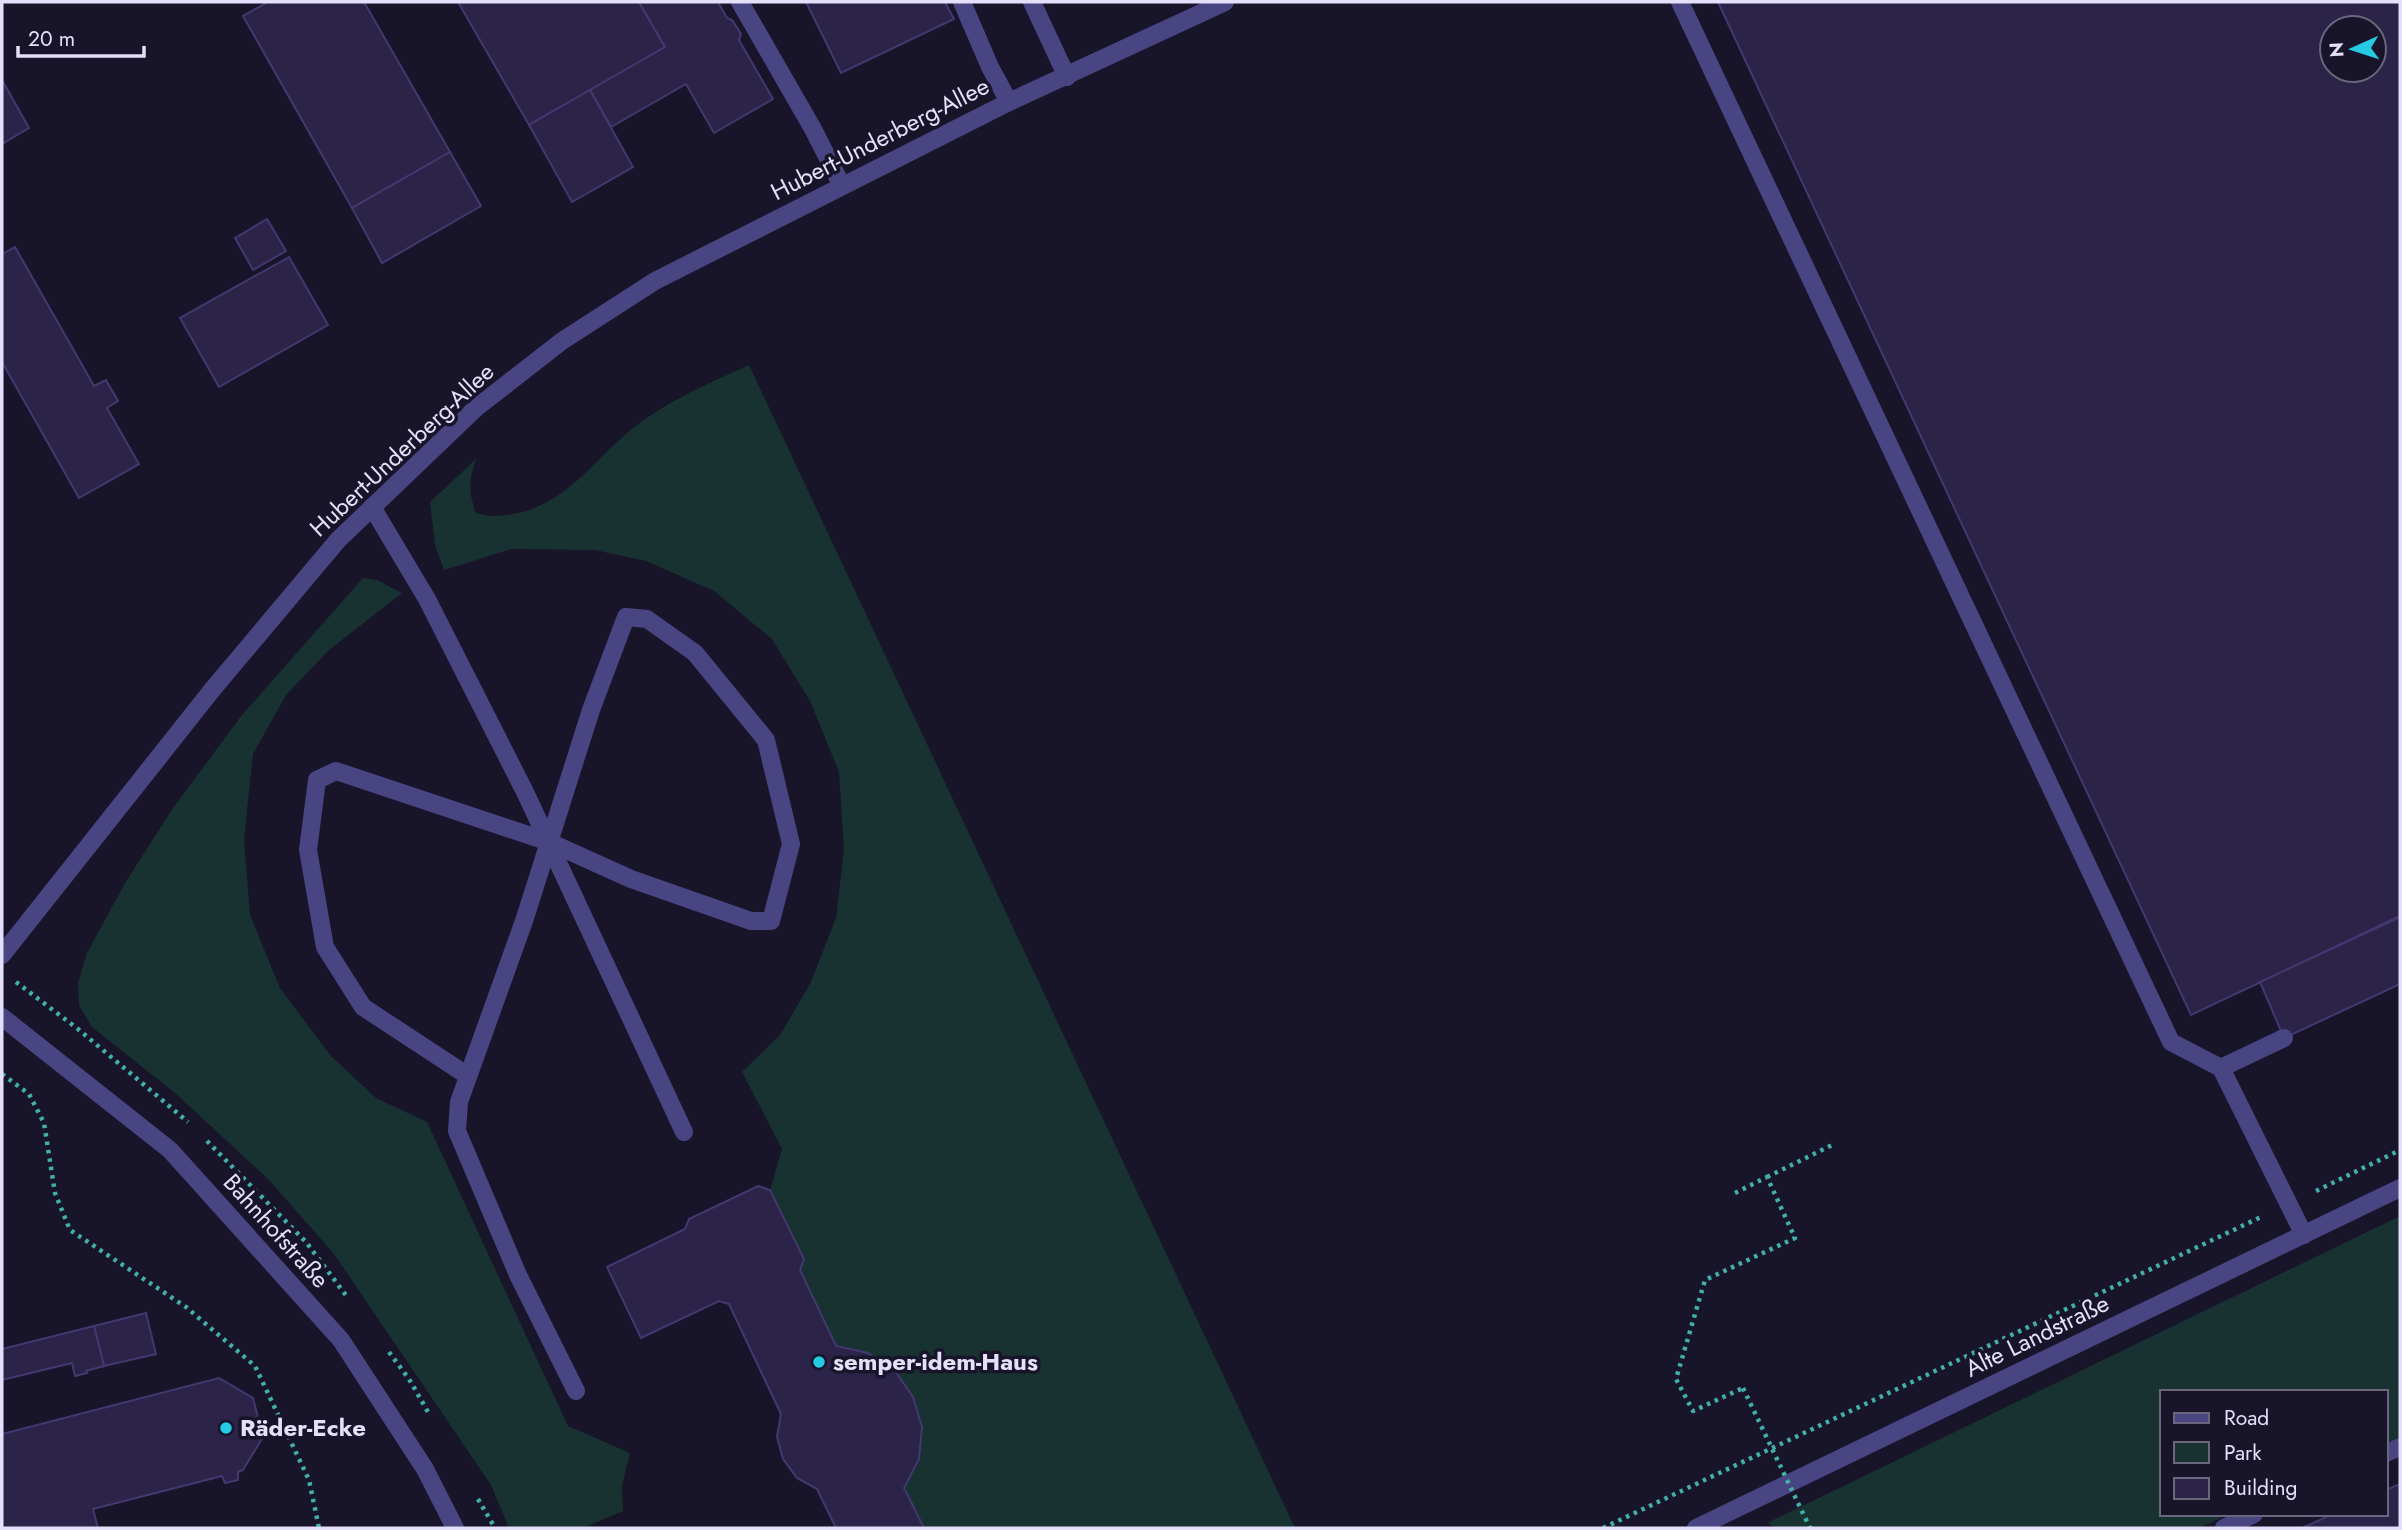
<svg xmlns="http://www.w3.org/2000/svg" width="2402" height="1530" font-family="Jost,sans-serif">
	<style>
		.green { fill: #183232 }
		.building { fill: #2b2348; stroke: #443871; stroke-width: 2; fill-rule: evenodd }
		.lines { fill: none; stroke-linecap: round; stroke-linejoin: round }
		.path { stroke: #41afab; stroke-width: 4.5; stroke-dasharray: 3.5 5; stroke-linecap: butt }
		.service { stroke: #494582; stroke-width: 18 }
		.minor { stroke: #494582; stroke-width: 18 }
		.tertiary { stroke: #494582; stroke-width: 18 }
		.path-bridge { stroke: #41afab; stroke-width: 4.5; stroke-dasharray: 3.5 5; stroke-linecap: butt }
		.poi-dot { fill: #24cbe3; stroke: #181429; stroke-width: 2.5 }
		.labels { text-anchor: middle; stroke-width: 7; stroke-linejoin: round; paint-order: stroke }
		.street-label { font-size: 24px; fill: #e4e0fb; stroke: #181429 }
		.poi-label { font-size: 24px; font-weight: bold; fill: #e4e0fb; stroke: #181429; text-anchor: start }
	</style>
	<rect width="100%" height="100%" fill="#181429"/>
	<g class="green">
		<path d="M749,365L1295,1528H924L904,1488L919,1459L922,1427L913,1397L895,1371L836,1346L800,1270L804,1259L770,1190L782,1149L742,1072L780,1035L810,984L836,918L844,850L839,772L810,701L772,639L714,591L646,561L595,550L512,549L444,570L435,545L430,502L476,459C469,480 468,492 476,513C494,518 500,516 518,513C568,502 595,459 632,429C667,401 709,383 749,365Z"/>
		<path d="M363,578L377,580L402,593L329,650L286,695L253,754L244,839L250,915L280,988L330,1055L376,1098L427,1122L568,1426L630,1453L622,1485L623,1511L583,1528H509L491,1485L334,1254L269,1180L175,1093L92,1027L79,1005L78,983L87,953L125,883L173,808L242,715Z"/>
		<path d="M2400,1216V1437L2386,1443V1392H2162V1514H2230L2199,1528H1776L1767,1523Z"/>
	</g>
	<g class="building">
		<path d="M268,2H364L450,152L352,208L243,16Z"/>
		<path d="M458,2H639L665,47L529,125Z"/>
		<path d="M639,2H718L727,18L732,20L741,34L739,40L773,99L714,133L686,84L611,127L590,90L665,47Z"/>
		<path d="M806,2H945L954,19L841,73Z"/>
		<path d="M1718,2H2400V916L2191,1015ZM2332,28H2374V70H2332Z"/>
		<path d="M2,80L29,128L2,144Z"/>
		<path d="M590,90L633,167L572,202L529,125Z"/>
		<path d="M450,152L481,206L382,263L352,208Z"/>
		<path d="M267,219L286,251L253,270L235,238Z"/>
		<path d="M15,247L94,386L106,380L118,401L107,408L139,464L79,498L2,362V254Z"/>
		<path d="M289,257L328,325L219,387L180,318Z"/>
		<path d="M2400,917V984L2284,1038L2260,982Z"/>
		<path d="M758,1186L770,1190L804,1259L800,1270L836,1346L868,1353L895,1371L913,1397L922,1427L919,1459L904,1488L924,1528H836L817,1489L797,1478L783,1459L777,1437L781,1414L729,1304L719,1301L641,1338L607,1267L685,1229L689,1219Z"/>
		<path d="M146,1313L156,1354L104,1366L94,1326Z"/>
		<path d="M94,1326L104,1366L86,1371L87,1373L75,1376L72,1363L2,1380V1349Z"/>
		<path d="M219,1378L253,1398L263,1437L243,1470L238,1472V1480L225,1483L222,1476L93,1509L98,1528H2V1434Z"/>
		<path d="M2400,1484V1528H2302L2333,1514H2386V1490Z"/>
	</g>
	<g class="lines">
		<g class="path">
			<path d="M16,982L78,1029L188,1122"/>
			<path d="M2,1074L29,1094L44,1123L55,1193L70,1230L186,1307L255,1366L309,1480L319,1528"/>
			<path d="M207,1141L306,1242L348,1298"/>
			<path d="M1767,1177L1834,1144"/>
			<path d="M2316,1191L2400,1150"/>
			<path d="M1735,1193L1767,1177L1795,1238L1705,1280L1676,1379L1693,1411L1743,1388"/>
			<path d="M389,1352L409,1379L428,1412"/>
			<path d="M478,1499L495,1528"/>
			<path d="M1603,1528L2261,1217"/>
		</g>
		<g class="service">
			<path d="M740,2L813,129L842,186"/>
			<path d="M962,2L990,67L1009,102"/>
			<path d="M1032,2L1067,77"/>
			<path d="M1680,2L2171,1042L2221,1068"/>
			<path d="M372,507L427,599L525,792L684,1132"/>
			<path d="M2284,1038L2221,1068L2304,1235"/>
			<path d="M468,1076L363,1007L325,947L308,850L317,780L336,771L549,842L631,879L751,921H771L791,844L766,740L695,653L647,619L626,617L591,710L524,921L459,1102L457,1131L518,1275L576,1391"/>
			<path d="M2386,1453L2400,1447"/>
			<path d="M2224,1528L2254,1514"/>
		</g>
		<path class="minor" d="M2,955L212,690L338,540L476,408L562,341L655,281L1009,102L1225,2"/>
		<g class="tertiary">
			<path d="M2,1017L170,1150L341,1340L425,1469L455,1528"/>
			<path d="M1696,1528L2400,1188"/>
		</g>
		<path class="path-bridge" d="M1743,1388L1810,1528"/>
	</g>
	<g class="poi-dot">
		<circle cx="819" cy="1362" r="7"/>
		<circle cx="226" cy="1428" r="7"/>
	</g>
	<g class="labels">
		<g class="street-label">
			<text transform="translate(880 139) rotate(-27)" y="8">Hubert-Underberg-Allee</text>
			<text transform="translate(402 450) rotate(-43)" y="8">Hubert-Underberg-Allee</text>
			<text transform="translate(276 1231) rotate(48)" y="8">Bahnhofstraße</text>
			<text transform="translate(2037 1336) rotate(-26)" y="8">Alte Landstraße</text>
		</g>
		<g class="poi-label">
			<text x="833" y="1370">semper-idem-Haus</text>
			<text x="240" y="1436">Räder-Ecke</text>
		</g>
	</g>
	<rect width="2402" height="1530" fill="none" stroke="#e4e0fb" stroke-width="7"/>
	<rect x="2160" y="1390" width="228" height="126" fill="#181429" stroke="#6a667d" stroke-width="2"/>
	<rect x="2174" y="1413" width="35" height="10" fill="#494582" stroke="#6a667d" stroke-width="2"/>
	<text x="2224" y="1425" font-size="21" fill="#e4e0fb">Road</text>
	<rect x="2174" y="1442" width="35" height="21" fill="#183232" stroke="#6a667d" stroke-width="2"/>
	<text x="2224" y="1460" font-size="21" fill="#e4e0fb">Park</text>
	<rect x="2174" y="1478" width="35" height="21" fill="#2b2348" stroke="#6a667d" stroke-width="2"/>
	<text x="2224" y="1495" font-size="21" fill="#e4e0fb">Building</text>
	<g transform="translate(2353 49) rotate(267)"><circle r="33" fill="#181429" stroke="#6a667d" stroke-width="2"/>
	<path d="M0-5L12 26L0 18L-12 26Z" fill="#24cbe3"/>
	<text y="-10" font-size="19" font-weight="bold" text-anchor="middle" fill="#e4e0fb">N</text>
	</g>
	<path d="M18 46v10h126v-10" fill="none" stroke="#e4e0fb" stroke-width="3.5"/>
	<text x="28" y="46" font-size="21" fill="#e4e0fb" stroke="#181429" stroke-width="5" paint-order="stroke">20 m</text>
</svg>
